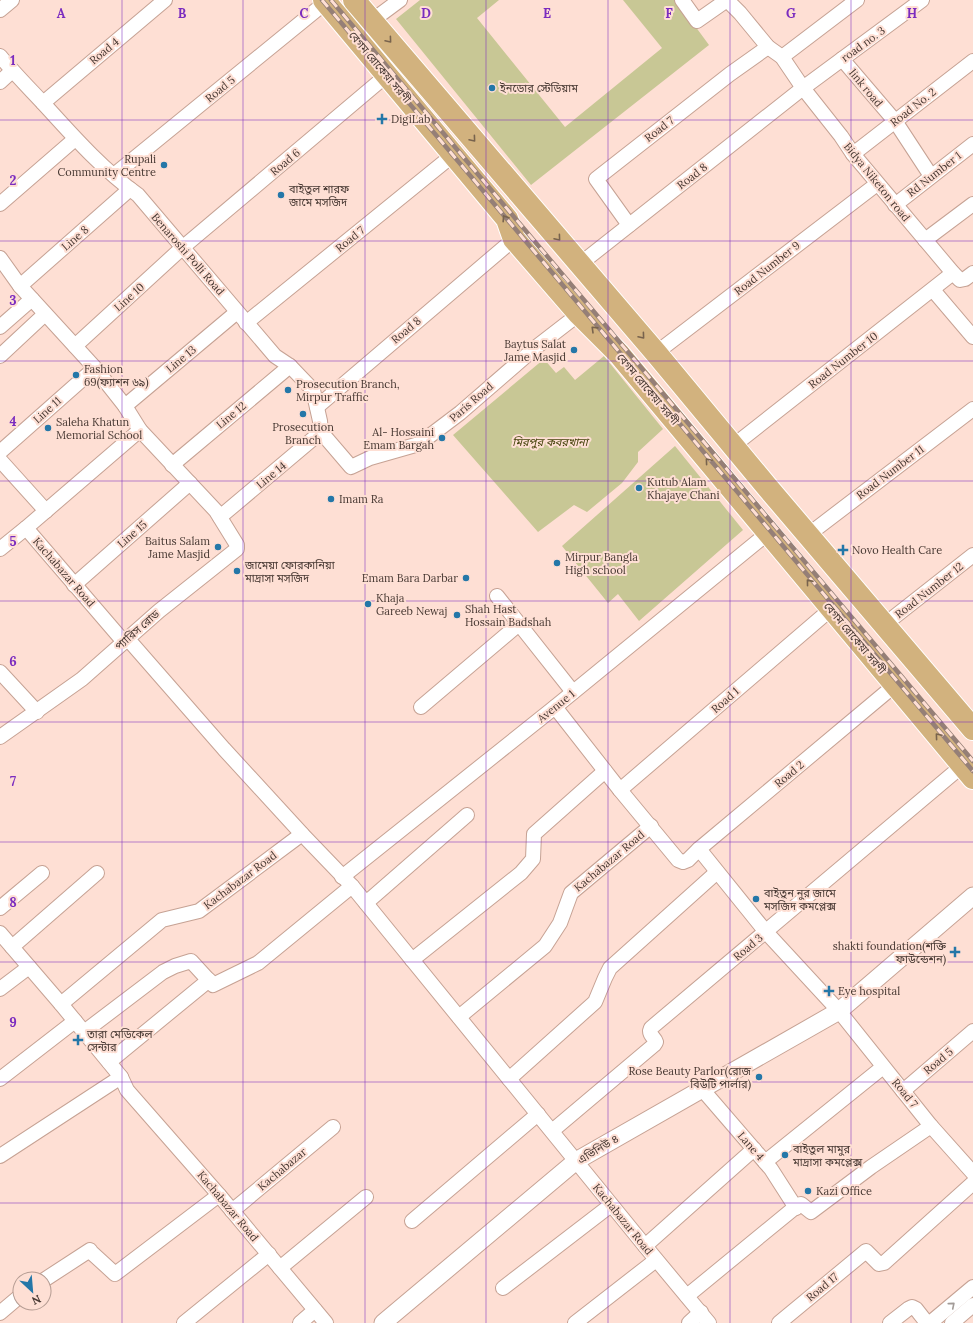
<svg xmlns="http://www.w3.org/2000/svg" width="973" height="1323" font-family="Lora,'Noto Sans Bengali',serif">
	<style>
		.green { fill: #c8c795 }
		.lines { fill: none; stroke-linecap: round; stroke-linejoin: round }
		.minor-casing { stroke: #c6a294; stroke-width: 16 }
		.tertiary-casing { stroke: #c6a294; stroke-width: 19 }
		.primary-casing { stroke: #fff; stroke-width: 24 }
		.minor { stroke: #fff; stroke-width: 14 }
		.tertiary { stroke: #fff; stroke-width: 17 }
		.primary { stroke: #d2b27e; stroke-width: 22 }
		.rail-casing { stroke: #957f77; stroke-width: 4.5 }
		.rail { stroke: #fedfd4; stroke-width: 3; stroke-dasharray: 9; stroke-linecap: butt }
		.oneway { stroke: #78634d }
		.oneway2 { stroke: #a39c98 }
		.grid { fill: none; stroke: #7b2cbf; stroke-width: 1; stroke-opacity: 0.55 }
		.poi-dot { fill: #2477a8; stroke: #fedfd4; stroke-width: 1.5 }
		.labels { text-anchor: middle; stroke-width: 4; stroke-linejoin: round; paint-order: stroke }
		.street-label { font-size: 11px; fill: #473832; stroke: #fedfd4 }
		.poi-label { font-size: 11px; fill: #473832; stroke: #fedfd4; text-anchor: start }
		.park-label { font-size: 11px; font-style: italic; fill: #44420a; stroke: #fedfd4 }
		.grid-label { font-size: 13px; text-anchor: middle; font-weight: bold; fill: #7b2cbf; stroke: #fedfd4; stroke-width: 4; stroke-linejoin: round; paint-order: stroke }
	</style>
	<rect width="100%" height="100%" fill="#fedfd4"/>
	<g class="green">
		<path d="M420,0H499L477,18L565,127L662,48L623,0H676L709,45L531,185L396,19Z"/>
		<path d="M604,356L663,429L638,452V462L622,483L587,512L574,505L538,532L453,435L544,359L556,373L564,367L575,380Z"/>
		<path d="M675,446L743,530L639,621L618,594L608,603L562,546Z"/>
	</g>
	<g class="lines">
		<defs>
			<g id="minor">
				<path d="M682,0L697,21L727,0"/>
				<path d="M727,0L740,13L768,47L782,57L803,88L841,136L853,154L953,273L960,280L965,279L973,273"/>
				<path d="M0,10L12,0"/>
				<path d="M373,20L400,0"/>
				<path d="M0,56C14,73 29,88 43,103C73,136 102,169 138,195L275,356L290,366L313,390L320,421L321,432L351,467L370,458L419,444L460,413L535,348L579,314"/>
				<path d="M782,57L857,0"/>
				<path d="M842,59L895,121L931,176"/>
				<path d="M0,82L12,71"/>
				<path d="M43,103L165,0"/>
				<path d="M853,154L973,61"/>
				<path d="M114,175L326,2"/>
				<path d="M0,204L75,139"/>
				<path d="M895,205L973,144"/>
				<path d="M629,225L596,179L730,74L768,47"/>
				<path d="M925,240L973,204"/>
				<path d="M0,258L20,286L95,368L125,406L140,430L216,511L237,545V549L159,611L82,679L0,737"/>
				<path d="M580,264L803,88L922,0"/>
				<path d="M20,286L130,189"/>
				<path d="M933,290L973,337"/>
				<path d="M246,323L453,155"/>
				<path d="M0,327L32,299"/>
				<path d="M75,346L182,248L387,75"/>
				<path d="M656,353L877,184"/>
				<path d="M0,356L45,314"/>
				<path d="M125,406L237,312"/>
				<path d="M317,407L514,239"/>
				<path d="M733,446L953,273"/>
				<path d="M0,452L95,368"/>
				<path d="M0,460L46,511"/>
				<path d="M172,465L290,366"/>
				<path d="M220,517L321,432"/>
				<path d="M26,528L140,430"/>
				<path d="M808,535L973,409"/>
				<path d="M0,549L26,528L124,642"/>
				<path d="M74,585L190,483"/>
				<path d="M497,596L573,692"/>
				<path d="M884,625L973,555"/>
				<path d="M127,638L224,749L302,834L352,886L645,1246L709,1323"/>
				<path d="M0,672L37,712"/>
				<path d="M421,707L519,624"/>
				<path d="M555,707L620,790L678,860L683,862L688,860L699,849L895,685"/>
				<path d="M620,790L831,609"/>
				<path d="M699,849L766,932L839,1011L931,1126L973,1173"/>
				<path d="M342,877L555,707L768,533"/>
				<path d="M366,903L467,815"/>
				<path d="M0,908L42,873"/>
				<path d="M0,933L61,1004L121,1077L127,1090L219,1195L326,1323"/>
				<path d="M12,947L97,873"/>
				<path d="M412,960L521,873L533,859L534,834L605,771"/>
				<path d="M0,989L29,967"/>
				<path d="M61,1004L162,920L199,911L302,834"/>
				<path d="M459,1017L545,946L560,923L571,893L651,826"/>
				<path d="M84,1032L163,972L175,966L191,961L213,985L258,963L352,886"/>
				<path d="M109,1062L209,980"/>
				<path d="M0,1079L75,1021"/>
				<path d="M509,1079L595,1002L605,978L610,968L717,872"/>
				<path d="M702,1089L771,1169L796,1208"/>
				<path d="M903,1091L973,1031"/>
				<path d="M552,1131L654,1045L656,1042C655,1038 650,1036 650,1031L651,1028L962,766"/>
				<path d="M0,1156L121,1077"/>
				<path d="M765,1162L883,1067"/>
				<path d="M232,1211L333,1127"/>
				<path d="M412,1221L538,1114"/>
				<path d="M645,1246L754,1149"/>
				<path d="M280,1268L366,1197"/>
				<path d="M44,1280L90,1250L91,1252L115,1274L219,1195"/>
				<path d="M503,1288L611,1205"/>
				<path d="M687,1296L798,1205L801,1204L811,1212L871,1167L931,1126"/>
				<path d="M0,1313L20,1296"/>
				<path d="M184,1323L269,1254"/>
				<path d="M300,1323L315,1310"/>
				<path d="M575,1323L656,1260"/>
				<path d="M689,1323L701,1312"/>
				<path d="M779,1323L866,1251L879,1264L884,1263L973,1183"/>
				<path d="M890,1323L908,1309L912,1307L916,1309L927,1323"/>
				<path d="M930,1323L973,1287"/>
				<path d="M952,1323L973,1305"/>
			</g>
			<path id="tertiary" d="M383,1323L576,1161L839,1011L973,896"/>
			<g id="primary">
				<path d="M324,0L507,219L514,239L579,314L619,354L973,778"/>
				<path d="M354,0L656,353L768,488L973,729"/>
			</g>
		</defs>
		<use href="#minor" class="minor-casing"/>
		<use href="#tertiary" class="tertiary-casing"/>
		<use href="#primary" class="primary-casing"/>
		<use href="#minor" class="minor"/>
		<use href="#tertiary" class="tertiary"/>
		<use href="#primary" class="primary"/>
		<defs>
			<g id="rail">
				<path d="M322,0L973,771"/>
				<path d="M331,0L973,761"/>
			</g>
		</defs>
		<use href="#rail" class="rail-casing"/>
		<use href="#rail" class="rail"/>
	</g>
	<defs><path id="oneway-chevron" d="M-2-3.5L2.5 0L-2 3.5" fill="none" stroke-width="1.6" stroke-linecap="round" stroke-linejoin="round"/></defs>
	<g class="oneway">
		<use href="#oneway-chevron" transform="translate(389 40) rotate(50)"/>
		<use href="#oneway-chevron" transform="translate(473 139) rotate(50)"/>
		<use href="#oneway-chevron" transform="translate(505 218) rotate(-123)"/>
		<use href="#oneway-chevron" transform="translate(558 238) rotate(50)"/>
		<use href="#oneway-chevron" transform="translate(594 329) rotate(-136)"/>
		<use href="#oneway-chevron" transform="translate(642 336) rotate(50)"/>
		<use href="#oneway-chevron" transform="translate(708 461) rotate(-130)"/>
		<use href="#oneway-chevron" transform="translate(809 582) rotate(-129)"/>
		<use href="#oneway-chevron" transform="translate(938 736) rotate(-130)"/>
	</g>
	<use class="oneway2" href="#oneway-chevron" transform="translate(952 1305) rotate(-40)"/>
	<path class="grid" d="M122,0V1323M243,0V1323M365,0V1323M486,0V1323M608,0V1323M730,0V1323M851,0V1323M0,120H973M0,241H973M0,361H973M0,481H973M0,601H973M0,722H973M0,842H973M0,962H973M0,1082H973M0,1203H973"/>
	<g class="poi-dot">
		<circle cx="492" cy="88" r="4"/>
		<path d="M380 113h4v4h4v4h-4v4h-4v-4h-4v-4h4z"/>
		<circle cx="164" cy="165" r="4"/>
		<circle cx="281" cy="195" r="4"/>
		<circle cx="574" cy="350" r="4"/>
		<circle cx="76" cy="375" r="4"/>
		<circle cx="288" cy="390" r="4"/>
		<circle cx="303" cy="414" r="4"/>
		<circle cx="48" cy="428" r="4"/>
		<circle cx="442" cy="438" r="4"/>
		<circle cx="639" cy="488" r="4"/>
		<circle cx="331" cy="499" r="4"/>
		<circle cx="218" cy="547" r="4"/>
		<path d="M841 544h4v4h4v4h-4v4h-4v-4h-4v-4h4z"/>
		<circle cx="557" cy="563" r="4"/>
		<circle cx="237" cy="571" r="4"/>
		<circle cx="466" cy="578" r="4"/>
		<circle cx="368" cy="604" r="4"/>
		<circle cx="457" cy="615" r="4"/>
		<circle cx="756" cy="899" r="4"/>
		<path d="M953 946h4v4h4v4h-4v4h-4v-4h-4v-4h4z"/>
		<path d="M827 985h4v4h4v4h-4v4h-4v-4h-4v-4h4z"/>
		<path d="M76 1034h4v4h4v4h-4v4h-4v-4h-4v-4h4z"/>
		<circle cx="759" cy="1077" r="4"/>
		<circle cx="785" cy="1155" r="4"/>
		<circle cx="808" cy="1191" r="4"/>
	</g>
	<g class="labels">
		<g class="street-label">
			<text transform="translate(863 44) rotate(-36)" y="4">road no. 3</text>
			<text transform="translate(104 51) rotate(-40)" y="4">Road 4</text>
			<text transform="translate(380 67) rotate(50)" y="4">বেগম রোকেয়া সরণী</text>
			<text transform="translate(866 88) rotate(50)" y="4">link road</text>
			<text transform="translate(220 89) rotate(-39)" y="4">Road 5</text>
			<text transform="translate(913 107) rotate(-38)" y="4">Road No. 2</text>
			<text transform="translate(659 129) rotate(-38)" y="4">Road 7</text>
			<text transform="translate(285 162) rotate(-40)" y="4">Road 6</text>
			<text transform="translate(934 174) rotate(-38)" y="4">Rd Number 1</text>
			<text transform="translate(692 176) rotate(-38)" y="4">Road 8</text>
			<text transform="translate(877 182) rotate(51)" y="4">Bidya Niketon road</text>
			<text transform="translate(75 238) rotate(-41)" y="4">Line 8</text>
			<text transform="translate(350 239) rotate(-39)" y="4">Road 7</text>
			<text transform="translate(188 254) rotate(49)" y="4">Benaroshi Polli Road</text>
			<text transform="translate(767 268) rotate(-38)" y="4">Road Number 9</text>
			<text transform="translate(129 297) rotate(-42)" y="4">Line 10</text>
			<text transform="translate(406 330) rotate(-40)" y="4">Road 8</text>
			<text transform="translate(181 359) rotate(-40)" y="4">Line 13</text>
			<text transform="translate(843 360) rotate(-38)" y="4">Road Number 10</text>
			<text transform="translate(648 389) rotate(50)" y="4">বেগম রোকেয়া সরণী</text>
			<text transform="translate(471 402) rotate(-41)" y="4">Paris Road</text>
			<text transform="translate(47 410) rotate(-42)" y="4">Line 11</text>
			<text transform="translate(231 415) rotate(-40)" y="4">Line 12</text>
			<text transform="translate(890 472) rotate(-37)" y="4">Road Number 11</text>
			<text transform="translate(271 475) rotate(-40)" y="4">Line 14</text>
			<text transform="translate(132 534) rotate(-41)" y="4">Line 15</text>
			<text transform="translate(64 572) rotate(49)" y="4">Kachabazar Road</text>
			<text transform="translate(929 590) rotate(-38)" y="4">Road Number 12</text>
			<text transform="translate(137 630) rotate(-41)" y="4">প্যারিস রোড</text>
			<text transform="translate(855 638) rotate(50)" y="4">বেগম রোকেয়া সরণী</text>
			<text transform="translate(725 700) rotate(-41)" y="4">Road 1</text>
			<text transform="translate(556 706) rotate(-39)" y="4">Avenue 1</text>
			<text transform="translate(789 774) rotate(-40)" y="4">Road 2</text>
			<text transform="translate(609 861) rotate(-40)" y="4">Kachabazar Road</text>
			<text transform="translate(240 880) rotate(-37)" y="4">Kachabazar Road</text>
			<text transform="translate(748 947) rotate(-40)" y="4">Road 3</text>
			<text transform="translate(938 1061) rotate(-40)" y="4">Road 5</text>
			<text transform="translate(905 1093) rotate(51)" y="4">Road 7</text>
			<text transform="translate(751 1146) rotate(49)" y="4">Lane 4</text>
			<text transform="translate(598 1149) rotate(-31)" y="4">এভিনিউ ৪</text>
			<text transform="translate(282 1169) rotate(-40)" y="4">Kachabazar</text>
			<text transform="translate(228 1206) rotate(50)" y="4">Kachabazar Road</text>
			<text transform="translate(623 1219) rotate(51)" y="4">Kachabazar Road</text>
			<text transform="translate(822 1287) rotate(-40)" y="4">Road 17</text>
		</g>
		<g class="poi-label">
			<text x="500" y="92">ইনডোর স্টেডিয়াম</text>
			<text x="391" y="123">DigiLab</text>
			<text x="156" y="163" text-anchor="end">Rupali<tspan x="156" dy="13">Community Centre</tspan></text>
			<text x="289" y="193">বাইতুল শারফ<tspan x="289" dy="13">জামে মসজিদ</tspan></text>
			<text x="566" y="348" text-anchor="end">Baytus Salat<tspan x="566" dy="13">Jame Masjid</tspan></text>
			<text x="84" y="373">Fashion<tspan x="84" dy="13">69(ফ্যাশন ৬৯)</tspan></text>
			<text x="296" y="388">Prosecution Branch,<tspan x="296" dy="13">Mirpur Traffic</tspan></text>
			<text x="56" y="426">Saleha Khatun<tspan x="56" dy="13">Memorial School</tspan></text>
			<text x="303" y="431" text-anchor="middle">Prosecution<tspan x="303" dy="13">Branch</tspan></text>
			<text x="434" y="436" text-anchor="end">Al- Hossaini<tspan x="434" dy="13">Emam Bargah</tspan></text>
			<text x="647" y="486">Kutub Alam<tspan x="647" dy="13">Khajaye Chani</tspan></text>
			<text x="339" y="503">Imam Ra</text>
			<text x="210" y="545" text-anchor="end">Baitus Salam<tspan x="210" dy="13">Jame Masjid</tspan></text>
			<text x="852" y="554">Novo Health Care</text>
			<text x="565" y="561">Mirpur Bangla<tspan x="565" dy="13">High school</tspan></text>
			<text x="245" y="569">জামেয়া ফোরকানিয়া<tspan x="245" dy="13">মাদ্রাসা মসজিদ</tspan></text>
			<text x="458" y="582" text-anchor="end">Emam Bara Darbar</text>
			<text x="376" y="602">Khaja<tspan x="376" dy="13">Gareeb Newaj</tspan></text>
			<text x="465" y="613">Shah Hast<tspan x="465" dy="13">Hossain Badshah</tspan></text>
			<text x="764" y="897">বাইতুন নুর জামে<tspan x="764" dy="13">মসজিদ কমপ্লেক্স</tspan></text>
			<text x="946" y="950" text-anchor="end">shakti foundation(শক্তি<tspan x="946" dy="13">ফাউন্ডেশন)</tspan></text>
			<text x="838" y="995">Eye hospital</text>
			<text x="87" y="1038">তারা মেডিকেল<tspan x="87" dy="13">সেন্টার</tspan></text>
			<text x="751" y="1075" text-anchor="end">Rose Beauty Parlor(রোজ<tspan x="751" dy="13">বিউটি পার্লার)</tspan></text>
			<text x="793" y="1153">বাইতুল মামুর<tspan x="793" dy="13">মাদ্রাসা কমপ্লেক্স</tspan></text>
			<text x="816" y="1195">Kazi Office</text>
		</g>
		<g class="park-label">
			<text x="550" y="446">মিরপুর কবরখানা</text>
		</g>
	</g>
	<g class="grid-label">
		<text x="61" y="18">A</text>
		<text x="182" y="18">B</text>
		<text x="304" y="18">C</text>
		<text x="426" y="18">D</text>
		<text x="547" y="18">E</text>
		<text x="669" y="18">F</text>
		<text x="791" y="18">G</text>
		<text x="912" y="18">H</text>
		<text x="13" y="65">1</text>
		<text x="13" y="185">2</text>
		<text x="13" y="305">3</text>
		<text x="13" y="426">4</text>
		<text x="13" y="546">5</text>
		<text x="13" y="666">6</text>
		<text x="13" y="786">7</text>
		<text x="13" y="907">8</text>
		<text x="13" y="1027">9</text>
	</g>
	<g transform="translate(32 1291) rotate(154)"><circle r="19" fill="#fedfd4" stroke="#b59c93"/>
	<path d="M0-3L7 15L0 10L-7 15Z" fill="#2477a8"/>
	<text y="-6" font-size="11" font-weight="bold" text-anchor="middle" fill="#473832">N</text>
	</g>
</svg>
